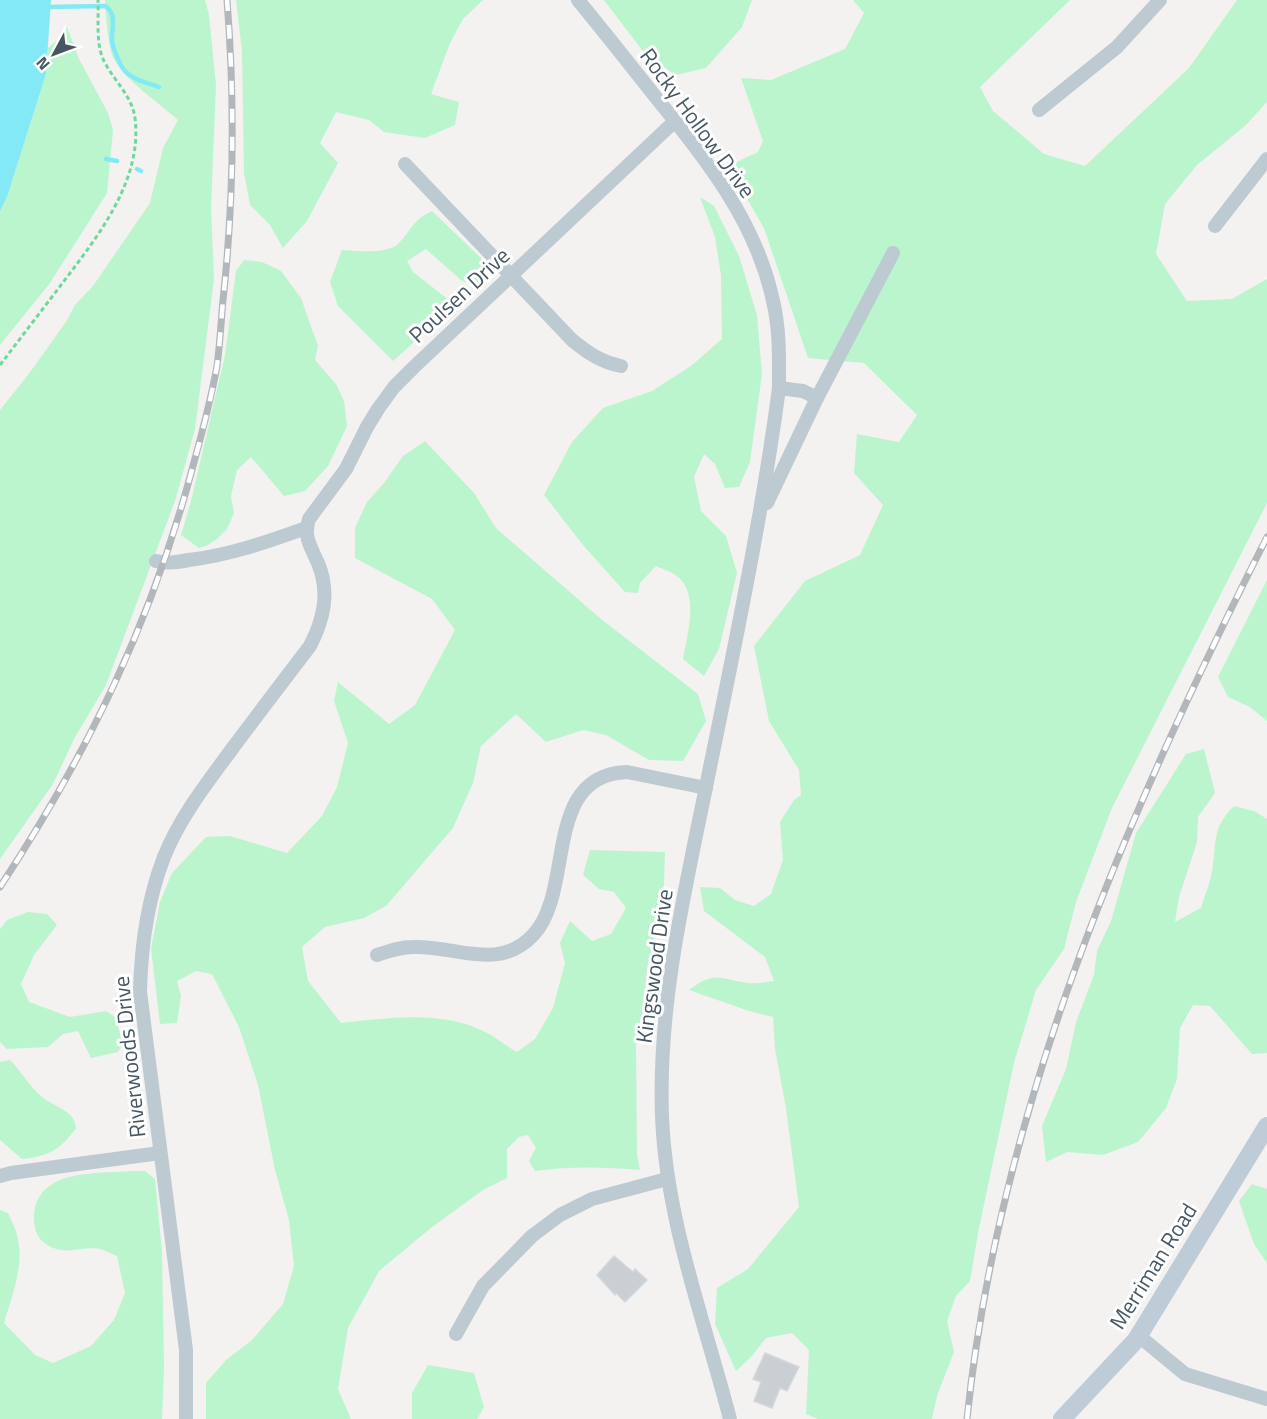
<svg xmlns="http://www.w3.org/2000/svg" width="1267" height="1419" font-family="'Titillium Web',sans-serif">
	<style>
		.green { fill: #bbf5cd }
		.water { fill: #83e9f7 }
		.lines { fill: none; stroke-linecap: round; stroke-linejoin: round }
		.stream { stroke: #83e9f7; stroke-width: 4.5 }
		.building { fill: #cacfd4; stroke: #d4d8dd; stroke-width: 1.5 }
		.path { stroke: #6fd89b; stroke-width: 3; stroke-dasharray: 4.5 3; stroke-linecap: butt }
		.street { stroke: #bdcad2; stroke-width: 14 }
		.secondary { stroke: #bdccd7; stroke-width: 18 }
		.rail-casing { stroke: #b2b7bc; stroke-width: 7 }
		.rail { stroke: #fff; stroke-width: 4.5; stroke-dasharray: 14; stroke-linecap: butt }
		.labels { text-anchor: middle; stroke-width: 6; stroke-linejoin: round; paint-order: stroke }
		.street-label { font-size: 22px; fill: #465761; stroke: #fff }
	</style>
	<rect width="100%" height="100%" fill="#f4f1f1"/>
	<g class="green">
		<path d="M105,0H205L209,15L216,85L211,208L214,279L195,429L175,501L106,685L74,739L53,784L0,859V410L28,375L66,322L75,305L93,286L150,203L163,148L178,120C158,102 127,82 114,59C108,48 106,14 105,0Z"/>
		<path d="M236,0H483L463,19L450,43L431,94L459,102L455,125L425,138L384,132L369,120L336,112L320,143L338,163L307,221L283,248L270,225L250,205L244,173L242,52Z"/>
		<path d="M604,0H752L742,27L706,68L675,75L642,50Z"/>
		<path d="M853,0H1070L980,87L993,111L1044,154L1085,166L1189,68L1237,0H1267V102L1246,125L1197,165L1165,204L1156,254L1187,301L1232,299L1267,279V503L1112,808L1076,902L1064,949L1036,990L1014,1063L979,1228L970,1281L956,1296L947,1321L954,1352L937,1396L932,1419H818L806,1414L809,1350L792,1333L766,1338L752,1356L736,1371L715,1324L717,1288L748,1269L799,1207L786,1108L775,1049L773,1017L749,1011L689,990C717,969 720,980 749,983C757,984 766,982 774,981L765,957L704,911L700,887L720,888L735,900L754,906L771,894L783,860L780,822L794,800L801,795L799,770L769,721L754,646L805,581L860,555L883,505L854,473L857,434L899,442L917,415L864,363L808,358L764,228L728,166L758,152L763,141L741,78L771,80L845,49L864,13Z"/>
		<path d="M67,27L79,59L108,113L113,130L107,193L50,283L0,345V211L7,197L46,74L48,48L61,37Z"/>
		<path d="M700,197L714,206L739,256L757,315L762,374L750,462L739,487L725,488L715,464L704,454L694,477L701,511L726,536L737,573L719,649L704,676L683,659C687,635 700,594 677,576C672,572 662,569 656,566L640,583L638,593L625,592L583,545L544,495L572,442L603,408L652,391L691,366L722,339L721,275L715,237Z"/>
		<path d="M432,211L483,260L488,277L482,287L462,281L426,249L407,261L413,272L450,301L433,325L393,361L338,306L330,282L342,250C357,251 388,254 398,244C413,229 411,221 432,211Z"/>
		<path d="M244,260L262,262L281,271L301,298L318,346L315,360L336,384L344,401L347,426L328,466L305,491L284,496L251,457L237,470L231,496L234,513L227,529L217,539L206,546L199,548L181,535L191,501L225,355L236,271Z"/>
		<path d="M425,441L474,493L496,528L601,619L698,694L706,721L683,761L649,760L606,735L583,730L546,742L516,714L481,746L473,783L453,828L386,906L364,918L325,927L302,947L308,981L341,1023C387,1018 442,1010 485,1032C496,1037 506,1046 517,1052L535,1039L553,1008L565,963L560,943L570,921L592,941L611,934L626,908L614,892L599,889L583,875L590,850L665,852L664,883L660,918L647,968L644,1006L636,1044L637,1154L640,1170C605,1167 571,1166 535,1171L529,1161L536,1148L528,1135L519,1137L507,1149V1178L483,1190L432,1227L379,1271L348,1328L338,1389L351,1419H206V1383L226,1360L252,1340L283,1304L294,1266L289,1220L275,1170L258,1085L239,1027L212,974L196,971L177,981L181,996L177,1023L160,1024L151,948L160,902L172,873L206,837L230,836L287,853L322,816L337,787L348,743L334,701L338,682L389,724L415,705L455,630L432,599L355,558V528L367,502L384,483L403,456Z"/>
		<path d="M1267,580V721L1250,707L1228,697L1218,677Z"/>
		<path d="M1204,749L1215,793L1198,817L1197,842L1179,897L1175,922L1201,908C1204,897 1209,887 1211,876C1218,846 1209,831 1234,806L1254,811L1267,819V1053L1252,1054L1210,1006L1193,1005L1180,1028L1177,1079L1166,1108L1138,1142L1103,1155L1067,1152L1046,1162L1042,1126L1066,1069L1076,1022L1094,975L1097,951L1111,921L1136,833L1186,754Z"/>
		<path d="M28,912L47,914L57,925L34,955L21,984L29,1002L70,1017L106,1011L115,1017L123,1043L118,1052L91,1058L78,1031L63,1034L48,1047L7,1049L0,1042V929L7,920Z"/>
		<path d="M10,1060C21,1071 30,1087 42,1097C54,1107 75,1110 76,1128C60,1150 49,1156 22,1159L0,1140V1062Z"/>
		<path d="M132,1171H145L155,1179L162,1252L164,1367L162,1419H0V1210L8,1213C11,1220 15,1227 17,1235C25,1264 12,1296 4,1323L35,1355L53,1363L91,1346L114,1320L125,1293L117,1256C111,1254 105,1250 100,1249C81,1245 63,1259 42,1241C35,1234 34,1224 34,1216C37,1168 97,1174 132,1171Z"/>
		<path d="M1252,1184L1267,1189V1263L1254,1244L1239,1201Z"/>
		<path d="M428,1365L474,1373L484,1407L477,1419H412V1393Z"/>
	</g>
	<path class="water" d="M0,0H51L46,74L7,197L0,211Z"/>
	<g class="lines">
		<g class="stream">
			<path d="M45,7L105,6C118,14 111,29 112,41C113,48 120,66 125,71C133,80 148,83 159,87"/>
			<path d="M106,159L117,161"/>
			<path d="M137,169L141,171"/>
		</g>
	</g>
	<g class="building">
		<path d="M614,1256L633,1272L635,1269L647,1280L625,1302L616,1293L615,1295L597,1275Z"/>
		<path d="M765,1353L799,1367L787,1391L780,1388L772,1408L754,1401L761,1382L753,1379Z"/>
	</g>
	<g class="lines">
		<path class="path" d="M0,365C19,340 39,314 58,289C94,241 143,183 135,118C132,96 115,82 105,63C95,45 99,20 98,0"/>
		<g class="street">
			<path d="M578,0C605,33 632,67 658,100C707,160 757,224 773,301C780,330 779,358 779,388"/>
			<path d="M1039,110L1117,47L1160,0"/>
			<path d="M405,164L572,340C588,353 601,362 621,366"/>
			<path d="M1215,226L1267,159"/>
			<path d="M767,503L817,398"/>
			<path d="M156,561C167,564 178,562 189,560C230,555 267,542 306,528"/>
			<path d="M377,955C389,951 400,947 413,947C455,945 499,973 534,934C575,889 542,775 627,772L706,788"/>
			<path d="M0,1176L11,1173L160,1153"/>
			<path d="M456,1334L483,1286L532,1236L560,1215L592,1199L667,1179"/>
			<path d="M1139,1336L1185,1374L1267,1399"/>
			<path d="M186,1419V1350L140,992C141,945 147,901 164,857C180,817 207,783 232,749C258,714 284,680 310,646C324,619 330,592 318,563C311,547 303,537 309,519L346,469L367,427L378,409L394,387L414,367L675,121"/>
			<path d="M730,1419C704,1319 666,1220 662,1116C658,1007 683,899 705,792C732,658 761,524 779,388L803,391L817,398L893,253"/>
		</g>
		<path class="secondary" d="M1062,1419L1136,1340L1267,1126"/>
		<defs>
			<g id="rail">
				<path d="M0,887C88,753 152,621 193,466C202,433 211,400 217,366C220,344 221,322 223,300C234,200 235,101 227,0"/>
				<path d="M967,1419C999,1107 1127,814 1267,537"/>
			</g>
		</defs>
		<use href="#rail" class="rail-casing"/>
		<use href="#rail" class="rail"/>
	</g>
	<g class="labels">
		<g class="street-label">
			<text transform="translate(698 123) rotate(54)" y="8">Rocky Hollow Drive</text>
			<text transform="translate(459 295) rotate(-43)" y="8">Poulsen Drive</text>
			<text transform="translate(654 966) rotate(-82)" y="8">Kingswood Drive</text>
			<text transform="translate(129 1057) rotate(-96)" y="8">Riverwoods Drive</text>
			<text transform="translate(1153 1266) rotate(-58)" y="8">Merriman Road</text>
		</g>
	</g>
	<g transform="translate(54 54) rotate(229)" stroke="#ffffff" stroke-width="4.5" paint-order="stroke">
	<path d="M0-4.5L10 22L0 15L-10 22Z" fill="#465761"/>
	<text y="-9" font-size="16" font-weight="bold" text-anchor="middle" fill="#465761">N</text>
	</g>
</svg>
